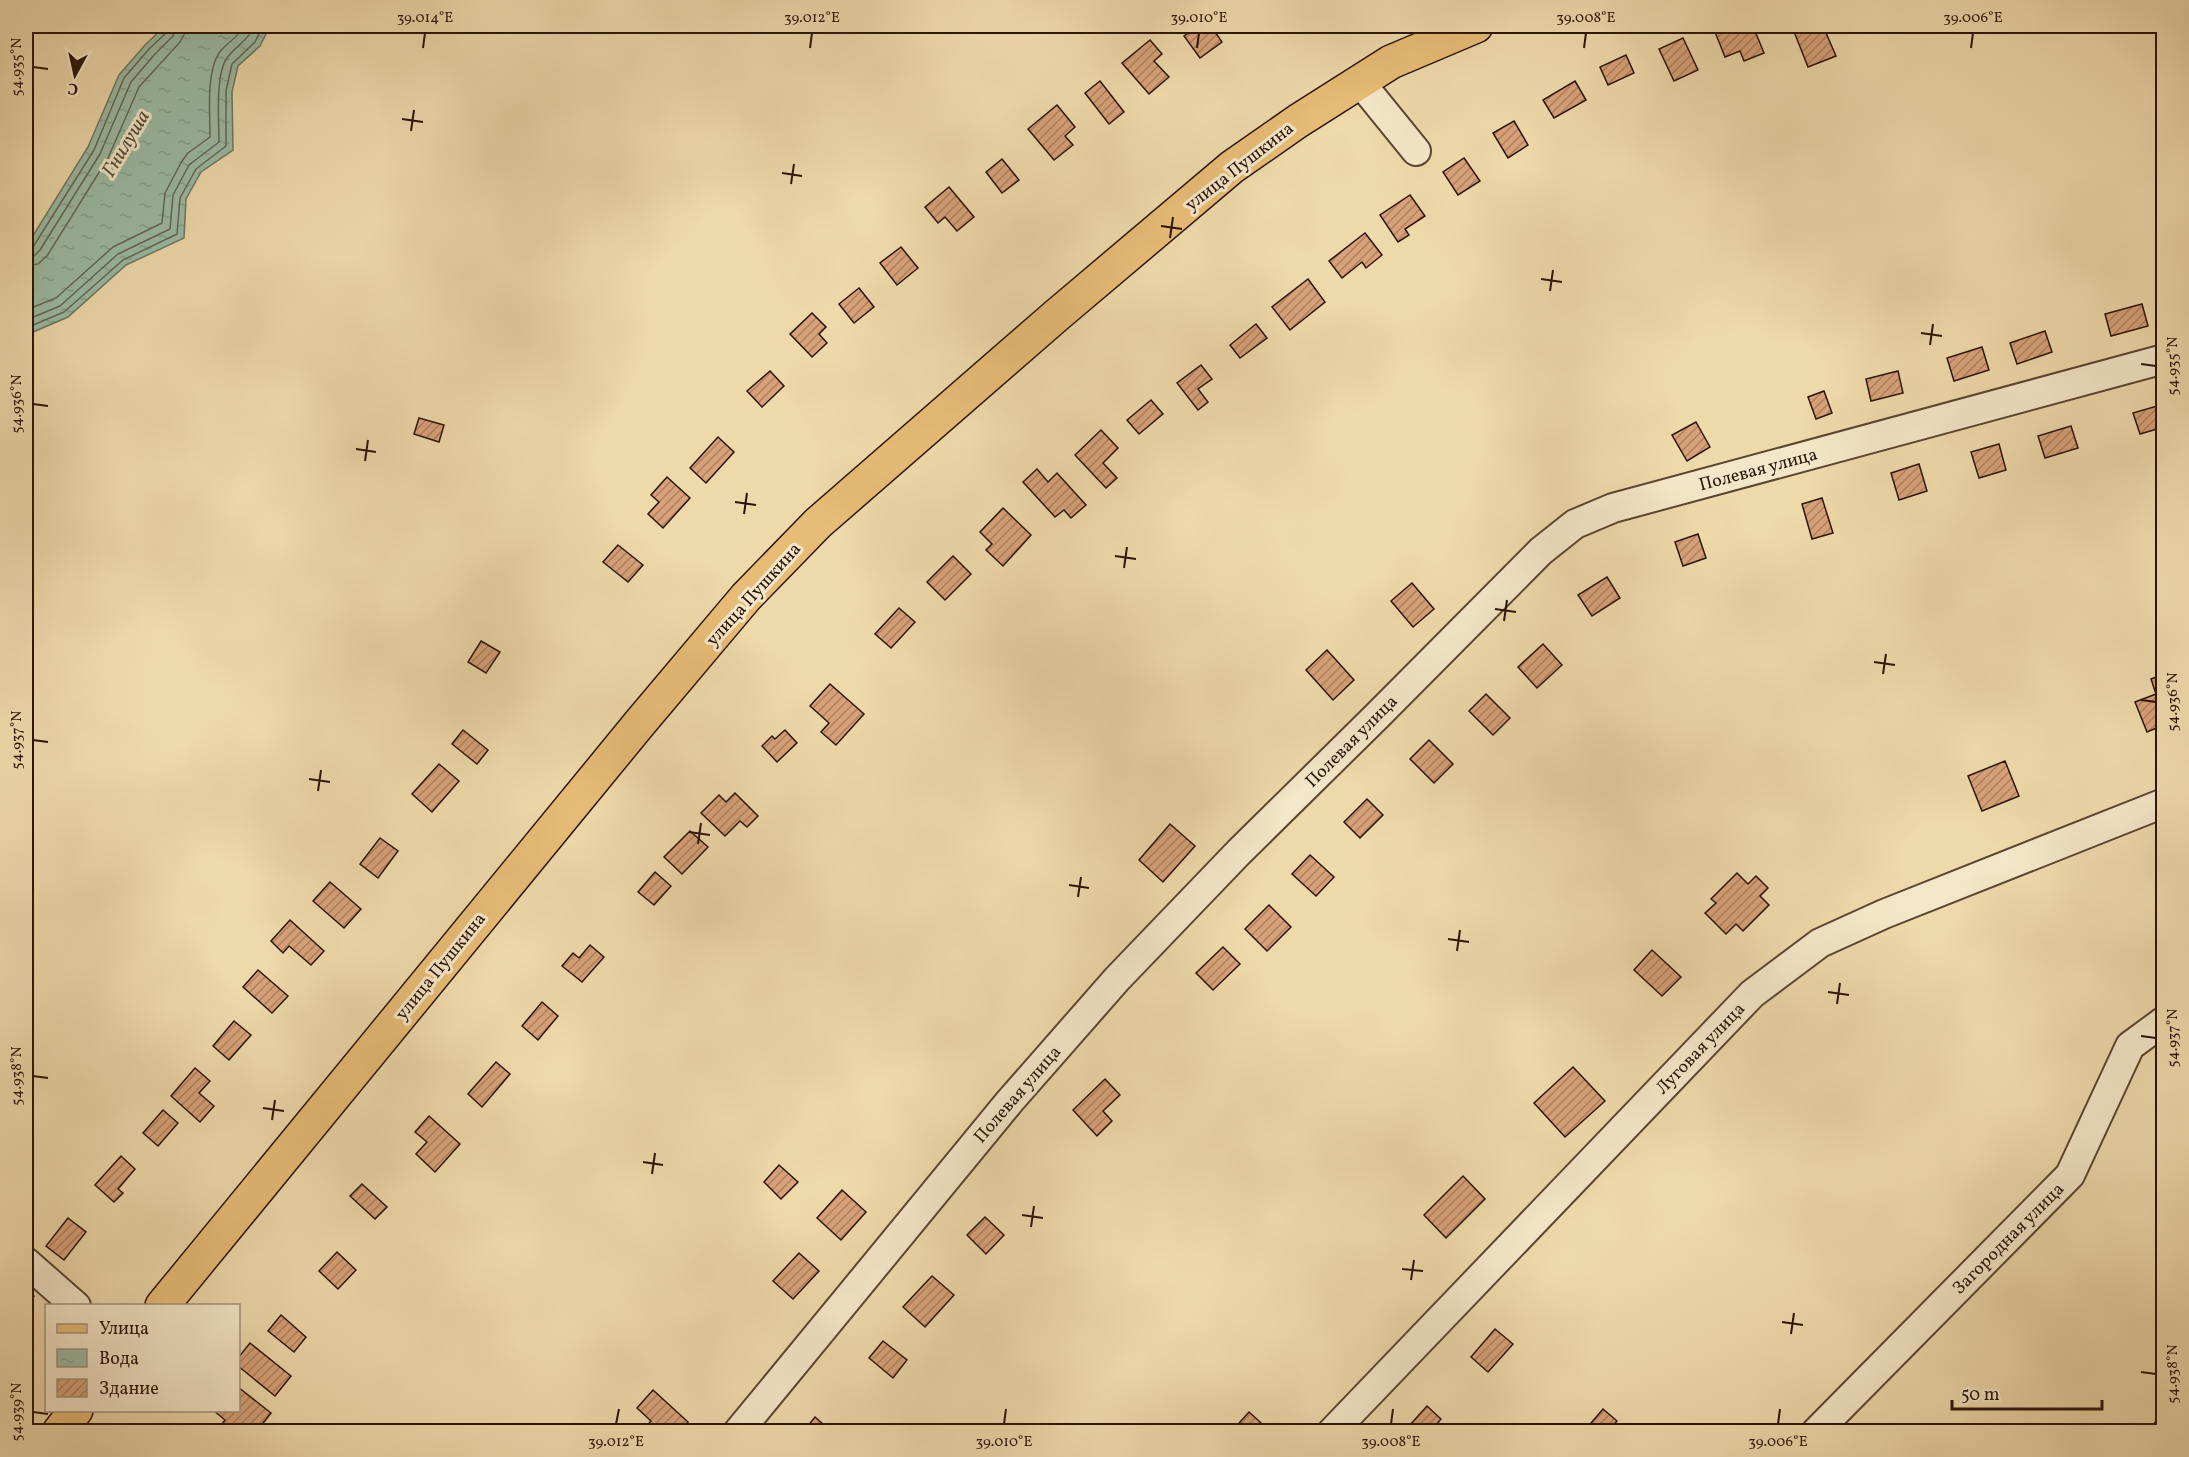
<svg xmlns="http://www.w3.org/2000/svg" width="2189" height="1457" font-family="Vollkorn,serif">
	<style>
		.water { fill: url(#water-ripples); stroke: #6e7866; stroke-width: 1.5 }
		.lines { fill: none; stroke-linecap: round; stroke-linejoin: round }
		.shore { stroke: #626856; stroke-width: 1.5 }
		.building { fill: url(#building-hatch); stroke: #2a1409; stroke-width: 1.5 }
		.minor-casing { stroke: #5b4532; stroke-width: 32 }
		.major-casing { stroke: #2a1409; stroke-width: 36 }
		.minor { stroke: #f4e6c8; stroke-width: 28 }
		.major { stroke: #e7bc76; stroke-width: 33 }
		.ticks { fill: none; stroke: #2a1409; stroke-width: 2 }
		.labels { text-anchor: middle; stroke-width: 6; stroke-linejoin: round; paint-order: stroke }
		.street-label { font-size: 18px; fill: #2a1409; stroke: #f4e6c8 }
		.water-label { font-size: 20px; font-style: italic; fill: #524e3f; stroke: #f4e6c8 }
		.neatline { fill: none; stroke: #2a1409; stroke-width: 2 }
		.ticks-label { font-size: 15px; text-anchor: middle; fill: #2a1409 }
	</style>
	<defs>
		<pattern id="water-ripples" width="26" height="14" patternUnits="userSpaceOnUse" patternTransform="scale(1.5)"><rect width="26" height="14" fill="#9bbba4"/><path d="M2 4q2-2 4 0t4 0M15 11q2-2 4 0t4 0" fill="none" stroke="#86a08c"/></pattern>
		<pattern id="building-hatch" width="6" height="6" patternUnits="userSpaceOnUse" patternTransform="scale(1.5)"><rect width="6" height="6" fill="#d8a179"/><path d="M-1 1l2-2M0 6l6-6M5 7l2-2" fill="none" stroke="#af8261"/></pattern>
	</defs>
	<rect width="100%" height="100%" fill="#eed9ab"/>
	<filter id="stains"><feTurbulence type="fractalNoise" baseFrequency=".00333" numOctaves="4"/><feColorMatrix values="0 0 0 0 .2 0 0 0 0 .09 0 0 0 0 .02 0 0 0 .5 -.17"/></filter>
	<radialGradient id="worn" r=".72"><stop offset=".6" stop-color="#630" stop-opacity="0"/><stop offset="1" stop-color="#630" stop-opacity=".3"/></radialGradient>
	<path class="water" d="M165,26H270L260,46L238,66L232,92L233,150L201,172L186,199L184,238L126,265L68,317L26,335V247L88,147L119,75L145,45Z"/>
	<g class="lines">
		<g class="shore">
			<path d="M26,250L33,247L94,150L124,78L149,49L167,32L169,26"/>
			<path d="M26,257L34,256L40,250L100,154L131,82L155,54L173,36L176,26"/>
			<path d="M26,266L38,264L47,256L108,158L139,87L180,42L185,33V26"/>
			<path d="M26,310L56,298L113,247L162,223L165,193L182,161L188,153L210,137C210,114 206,73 219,53C226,43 239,37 244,26"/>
			<path d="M26,320L60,306L118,254L170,229L173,195L189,165L219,142C219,121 215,75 227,58C236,45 246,43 255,26"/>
			<path d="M26,328L64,312L123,260L177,234L180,198L196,169L226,146V91L232,64L255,42L263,26"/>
		</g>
	</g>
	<g class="building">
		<path d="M1199,26H1211L1222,42L1200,58L1184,36Z"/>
		<path d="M1733,26H1753L1764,53L1744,61L1740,51L1725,57L1715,32Z"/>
		<path d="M1802,26H1823L1836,56L1808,67L1793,29Z"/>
		<path d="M1683,38L1698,70L1674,81L1659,49Z"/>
		<path d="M1150,40L1162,54L1154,61L1169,77L1149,94L1122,63Z"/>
		<path d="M1626,55L1634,73L1608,85L1600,67Z"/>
		<path d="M1100,81L1124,112L1109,124L1085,93Z"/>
		<path d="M1575,81L1586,100L1554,118L1543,100Z"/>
		<path d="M1057,105L1075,127L1065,136L1073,145L1054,160L1028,129Z"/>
		<path d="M1514,121L1528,145L1508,158L1493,133Z"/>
		<path d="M1464,158L1480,181L1458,195L1443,172Z"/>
		<path d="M1002,159L1019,180L1002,193L986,172Z"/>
		<path d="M949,187L974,217L957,231L945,217L938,223L925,207Z"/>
		<path d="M1410,195L1425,216L1405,229L1409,235L1398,242L1380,215Z"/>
		<path d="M1365,233L1382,255L1366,268L1362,262L1342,278L1329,261Z"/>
		<path d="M901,247L918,268L897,285L880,263Z"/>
		<path d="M1308,279L1325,302L1290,330L1272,307Z"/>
		<path d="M859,288L874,307L854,323L839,304Z"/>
		<path d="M2142,304L2148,326L2111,336L2105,314Z"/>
		<path d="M812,313L826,327L819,334L827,343L812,357L790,334Z"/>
		<path d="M1256,324L1267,338L1240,358L1230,345Z"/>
		<path d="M2045,331L2052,352L2017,364L2010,343Z"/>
		<path d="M1982,347L1989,370L1954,381L1947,358Z"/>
		<path d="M1201,365L1212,379L1198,389L1208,402L1198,410L1177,383Z"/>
		<path d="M770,371L784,386L762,407L747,391Z"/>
		<path d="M1898,371L1903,393L1871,401L1866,379Z"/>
		<path d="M1824,391L1832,413L1816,419L1808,397Z"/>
		<path d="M1151,400L1163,414L1139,434L1127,420Z"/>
		<path d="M2164,404V427L2140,434L2133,413Z"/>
		<path d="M419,418L444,425L439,442L414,434Z"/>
		<path d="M1696,422L1710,447L1687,461L1672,435Z"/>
		<path d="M2071,426L2078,448L2045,458L2038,436Z"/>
		<path d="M1101,430L1118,448L1103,463L1117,478L1106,488L1075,455Z"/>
		<path d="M718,437L734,452L706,483L690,468Z"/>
		<path d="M1999,444L2006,470L1979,478L1971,452Z"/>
		<path d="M1919,464L1927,491L1899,500L1891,473Z"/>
		<path d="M1037,469L1048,482L1057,473L1086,505L1071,518L1064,510L1055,517L1023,482Z"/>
		<path d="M667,477L690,498L663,528L648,514L659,502L651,495Z"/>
		<path d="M1822,498L1833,533L1812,539L1802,504Z"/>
		<path d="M1003,508L1031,535L1003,566L986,550L992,544L980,532Z"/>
		<path d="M1698,534L1706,558L1683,566L1675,542Z"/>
		<path d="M618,545L643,565L628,582L603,562Z"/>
		<path d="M953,556L971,574L945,600L927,582Z"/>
		<path d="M1607,577L1620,598L1592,616L1578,595Z"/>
		<path d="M1412,583L1434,609L1413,627L1391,601Z"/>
		<path d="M899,608L915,622L891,648L875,634Z"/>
		<path d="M481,641L500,652L486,673L468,662Z"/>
		<path d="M1543,644L1562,665L1537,688L1518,667Z"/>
		<path d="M1327,650L1354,680L1333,700L1306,670Z"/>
		<path d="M2164,674V725L2147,732L2135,702L2156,694L2151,679Z"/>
		<path d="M830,684L864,714L836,745L821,732L829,723L810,706Z"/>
		<path d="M1486,694L1510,718L1493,735L1469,711Z"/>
		<path d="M463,730L488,750L477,764L452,744Z"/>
		<path d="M785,730L797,743L777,762L762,746L772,736L775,739Z"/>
		<path d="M1429,740L1453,764L1434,783L1410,759Z"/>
		<path d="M2005,761L2019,796L1982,811L1968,776Z"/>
		<path d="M439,764L459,781L432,812L412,794Z"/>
		<path d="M735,793L758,816L747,827L740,821L725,836L701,813L719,795L726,802Z"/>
		<path d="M1367,799L1383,815L1360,838L1344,822Z"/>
		<path d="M1170,824L1195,846L1163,882L1139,860Z"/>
		<path d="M690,831L708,847L682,874L664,857Z"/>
		<path d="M380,838L398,851L378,878L360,864Z"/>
		<path d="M1310,855L1334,877L1316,896L1292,874Z"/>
		<path d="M655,872L671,886L654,905L638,892Z"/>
		<path d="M1737,873L1748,884L1756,876L1768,888L1760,896L1769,905L1743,931L1736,924L1726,934L1705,913L1716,903L1711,899Z"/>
		<path d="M330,882L361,909L344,928L313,901Z"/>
		<path d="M1269,905L1291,927L1267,951L1245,929Z"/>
		<path d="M290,920L324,951L311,965L289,946L283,953L271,941Z"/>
		<path d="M590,945L604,957L582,982L562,966L573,953L579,958Z"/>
		<path d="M1223,947L1240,964L1213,990L1196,973Z"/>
		<path d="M1652,950L1681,977L1662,996L1634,970Z"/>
		<path d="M258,970L288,996L272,1013L243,987Z"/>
		<path d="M542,1002L558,1016L538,1040L522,1026Z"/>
		<path d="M234,1021L251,1035L229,1060L213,1046Z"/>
		<path d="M496,1062L510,1074L482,1107L468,1094Z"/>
		<path d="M1573,1067L1605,1101L1565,1137L1534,1103Z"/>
		<path d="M195,1068L210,1081L199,1093L214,1106L200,1122L171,1096Z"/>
		<path d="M1105,1079L1120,1095L1103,1111L1112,1121L1097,1136L1073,1110Z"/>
		<path d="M163,1110L178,1123L158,1146L143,1133Z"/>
		<path d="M429,1116L460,1144L435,1172L416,1154L427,1142L415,1132Z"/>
		<path d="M121,1156L135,1169L118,1189L123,1193L114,1202L95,1185Z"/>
		<path d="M779,1165L798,1182L781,1199L764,1182Z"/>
		<path d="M1463,1176L1485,1199L1446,1238L1424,1215Z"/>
		<path d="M362,1184L387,1207L375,1219L350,1196Z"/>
		<path d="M842,1190L866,1212L841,1240L817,1218Z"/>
		<path d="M985,1217L1004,1235L986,1254L967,1235Z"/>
		<path d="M68,1218L86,1232L64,1260L46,1246Z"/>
		<path d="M337,1252L356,1270L338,1289L319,1271Z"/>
		<path d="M799,1253L819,1271L793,1299L773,1281Z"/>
		<path d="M932,1276L954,1295L925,1327L903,1307Z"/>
		<path d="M26,1289L34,1296L26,1307Z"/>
		<path d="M281,1315L306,1337L294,1352L268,1331Z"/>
		<path d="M1495,1329L1513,1344L1488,1372L1471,1357Z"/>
		<path d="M883,1341L907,1360L893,1378L869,1358Z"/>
		<path d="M250,1343L291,1376L275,1396L238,1366V1358Z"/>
		<path d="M238,1387L271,1413L256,1432H220L217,1430L225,1420L213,1410H238Z"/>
		<path d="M653,1390L688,1422L679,1432H641L651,1421L637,1408Z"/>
		<path d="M1427,1406L1441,1419L1430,1432H1412L1408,1427Z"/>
		<path d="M1603,1409L1617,1421L1607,1432H1590L1586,1429Z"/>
		<path d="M1249,1412L1271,1432H1231Z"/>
		<path d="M2164,1413V1432H2146Z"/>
		<path d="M815,1417L832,1432H803Z"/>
	</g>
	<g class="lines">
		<defs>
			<g id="minor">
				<path d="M1360,82L1416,151"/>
				<path d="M26,1262L76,1306"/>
				<path d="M738,1432L1010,1101L1117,979L1239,852L1377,716L1541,551L1575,524L1613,508L2164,359"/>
				<path d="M1332,1432L1752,994L1820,943L1884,914L2164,803"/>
				<path d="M1816,1432L2070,1175L2130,1046L2164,1021"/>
			</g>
			<g id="major">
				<path d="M162,1306L639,724L746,597L818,523L1057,315L1232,167L1298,121L1391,62L1476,26"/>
				<path d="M59,1432L76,1410"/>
			</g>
		</defs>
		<use href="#minor" class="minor-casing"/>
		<use href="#major" class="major-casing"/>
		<use href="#minor" class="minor"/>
		<use href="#major" class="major"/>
	</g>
	<path class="ticks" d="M423,48L425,33M810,48L812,33M1197,48L1199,33M1584,48L1586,33M1971,48L1973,33M33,67L48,69M402,119L423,122M411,131L414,110M782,173L802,176M791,184L794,164M1161,226L1182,229M1170,238L1173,217M1541,279L1562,282M1550,291L1553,270M1921,333L1942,336M1930,345L1933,324M2141,364L2156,366M33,404L48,406M356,449L376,452M365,461L368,440M735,502L756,505M744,514L747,493M1115,556L1136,559M1124,568L1127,547M1495,609L1516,612M1504,621L1507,600M1874,662L1895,665M1883,674L1886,654M2141,700L2156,702M33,740L48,742M309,779L330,782M318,791L321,770M689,832L710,835M698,844L701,823M1069,885L1089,888M1078,897L1081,877M1448,939L1469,942M1457,951L1460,930M1828,992L1849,995M1837,1004L1840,983M2141,1036L2156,1038M33,1076L48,1078M263,1108L284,1111M272,1120L275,1100M643,1162L663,1165M652,1174L655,1153M1022,1215L1043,1218M1031,1227L1034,1206M1402,1269L1423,1271M1411,1280L1414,1260M1782,1322L1803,1325M1791,1334L1794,1313M2141,1372L2156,1374M33,1412L48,1414M616,1424L619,1409M1004,1424L1006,1409M1391,1424L1393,1409M1778,1424L1780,1409"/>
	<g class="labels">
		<g class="street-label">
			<text transform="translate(1239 166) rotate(-38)" y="6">улица Пушкина</text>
			<text transform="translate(1758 469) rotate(-15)" y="6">Полевая улица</text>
			<text transform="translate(753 594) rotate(-48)" y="6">улица Пушкина</text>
			<text transform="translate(1351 741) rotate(-45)" y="6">Полевая улица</text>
			<text transform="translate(440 966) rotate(-51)" y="6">улица Пушкина</text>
			<text transform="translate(1700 1048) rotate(-46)" y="6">Луговая улица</text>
			<text transform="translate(1017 1094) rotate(-49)" y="6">Полевая улица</text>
			<text transform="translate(2008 1238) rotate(-45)" y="6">Загородная улица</text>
		</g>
		<g class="water-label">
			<text transform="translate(125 143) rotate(-59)" y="7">Гнилуша</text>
		</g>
	</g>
	<rect width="2189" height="1457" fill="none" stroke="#eed9ab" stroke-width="66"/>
	<rect x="45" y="1304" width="195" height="108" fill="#f4e6c8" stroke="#a3927c" stroke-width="1.5"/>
	<rect x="57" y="1324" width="30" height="9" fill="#e7bc76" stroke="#a3927c" stroke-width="1.5"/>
	<text x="99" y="1334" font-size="18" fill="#2a1409">Улица</text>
	<rect x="57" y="1349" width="30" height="18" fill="url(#water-ripples)" stroke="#a3927c" stroke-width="1.5"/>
	<text x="99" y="1364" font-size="18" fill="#2a1409">Вода</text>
	<rect x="57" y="1379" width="30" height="18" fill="url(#building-hatch)" stroke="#a3927c" stroke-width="1.5"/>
	<text x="99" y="1394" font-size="18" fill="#2a1409">Здание</text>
	<g transform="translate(75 75) rotate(188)" stroke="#f4e6c8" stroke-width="4.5" paint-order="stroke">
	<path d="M0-4.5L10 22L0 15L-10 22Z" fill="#2a1409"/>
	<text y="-9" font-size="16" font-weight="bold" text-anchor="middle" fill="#2a1409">С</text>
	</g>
	<path d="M1952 1400v9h150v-9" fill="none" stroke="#2a1409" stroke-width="3"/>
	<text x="1961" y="1400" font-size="18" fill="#2a1409" stroke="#f4e6c8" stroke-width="4.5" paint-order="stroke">50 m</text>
	<rect x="33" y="33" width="2123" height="1391" class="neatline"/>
	<g class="ticks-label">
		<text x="425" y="22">39.014°E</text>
		<text x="812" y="22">39.012°E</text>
		<text x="1199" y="22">39.010°E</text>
		<text x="1586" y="22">39.008°E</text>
		<text x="1973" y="22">39.006°E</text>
		<text transform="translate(16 67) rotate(-90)" y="5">54.935°N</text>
		<text transform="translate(2172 366) rotate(-90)" y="5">54.935°N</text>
		<text transform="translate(16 404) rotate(-90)" y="5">54.936°N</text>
		<text transform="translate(2172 702) rotate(-90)" y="5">54.936°N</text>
		<text transform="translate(16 740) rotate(-90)" y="5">54.937°N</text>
		<text transform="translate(2172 1038) rotate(-90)" y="5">54.937°N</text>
		<text transform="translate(16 1076) rotate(-90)" y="5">54.938°N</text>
		<text transform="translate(2172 1374) rotate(-90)" y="5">54.938°N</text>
		<text transform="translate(16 1412) rotate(-90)" y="5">54.939°N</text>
		<text x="616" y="1446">39.012°E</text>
		<text x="1004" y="1446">39.010°E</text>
		<text x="1391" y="1446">39.008°E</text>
		<text x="1778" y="1446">39.006°E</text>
	</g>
	<rect width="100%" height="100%" filter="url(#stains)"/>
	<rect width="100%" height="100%" fill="url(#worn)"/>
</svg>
